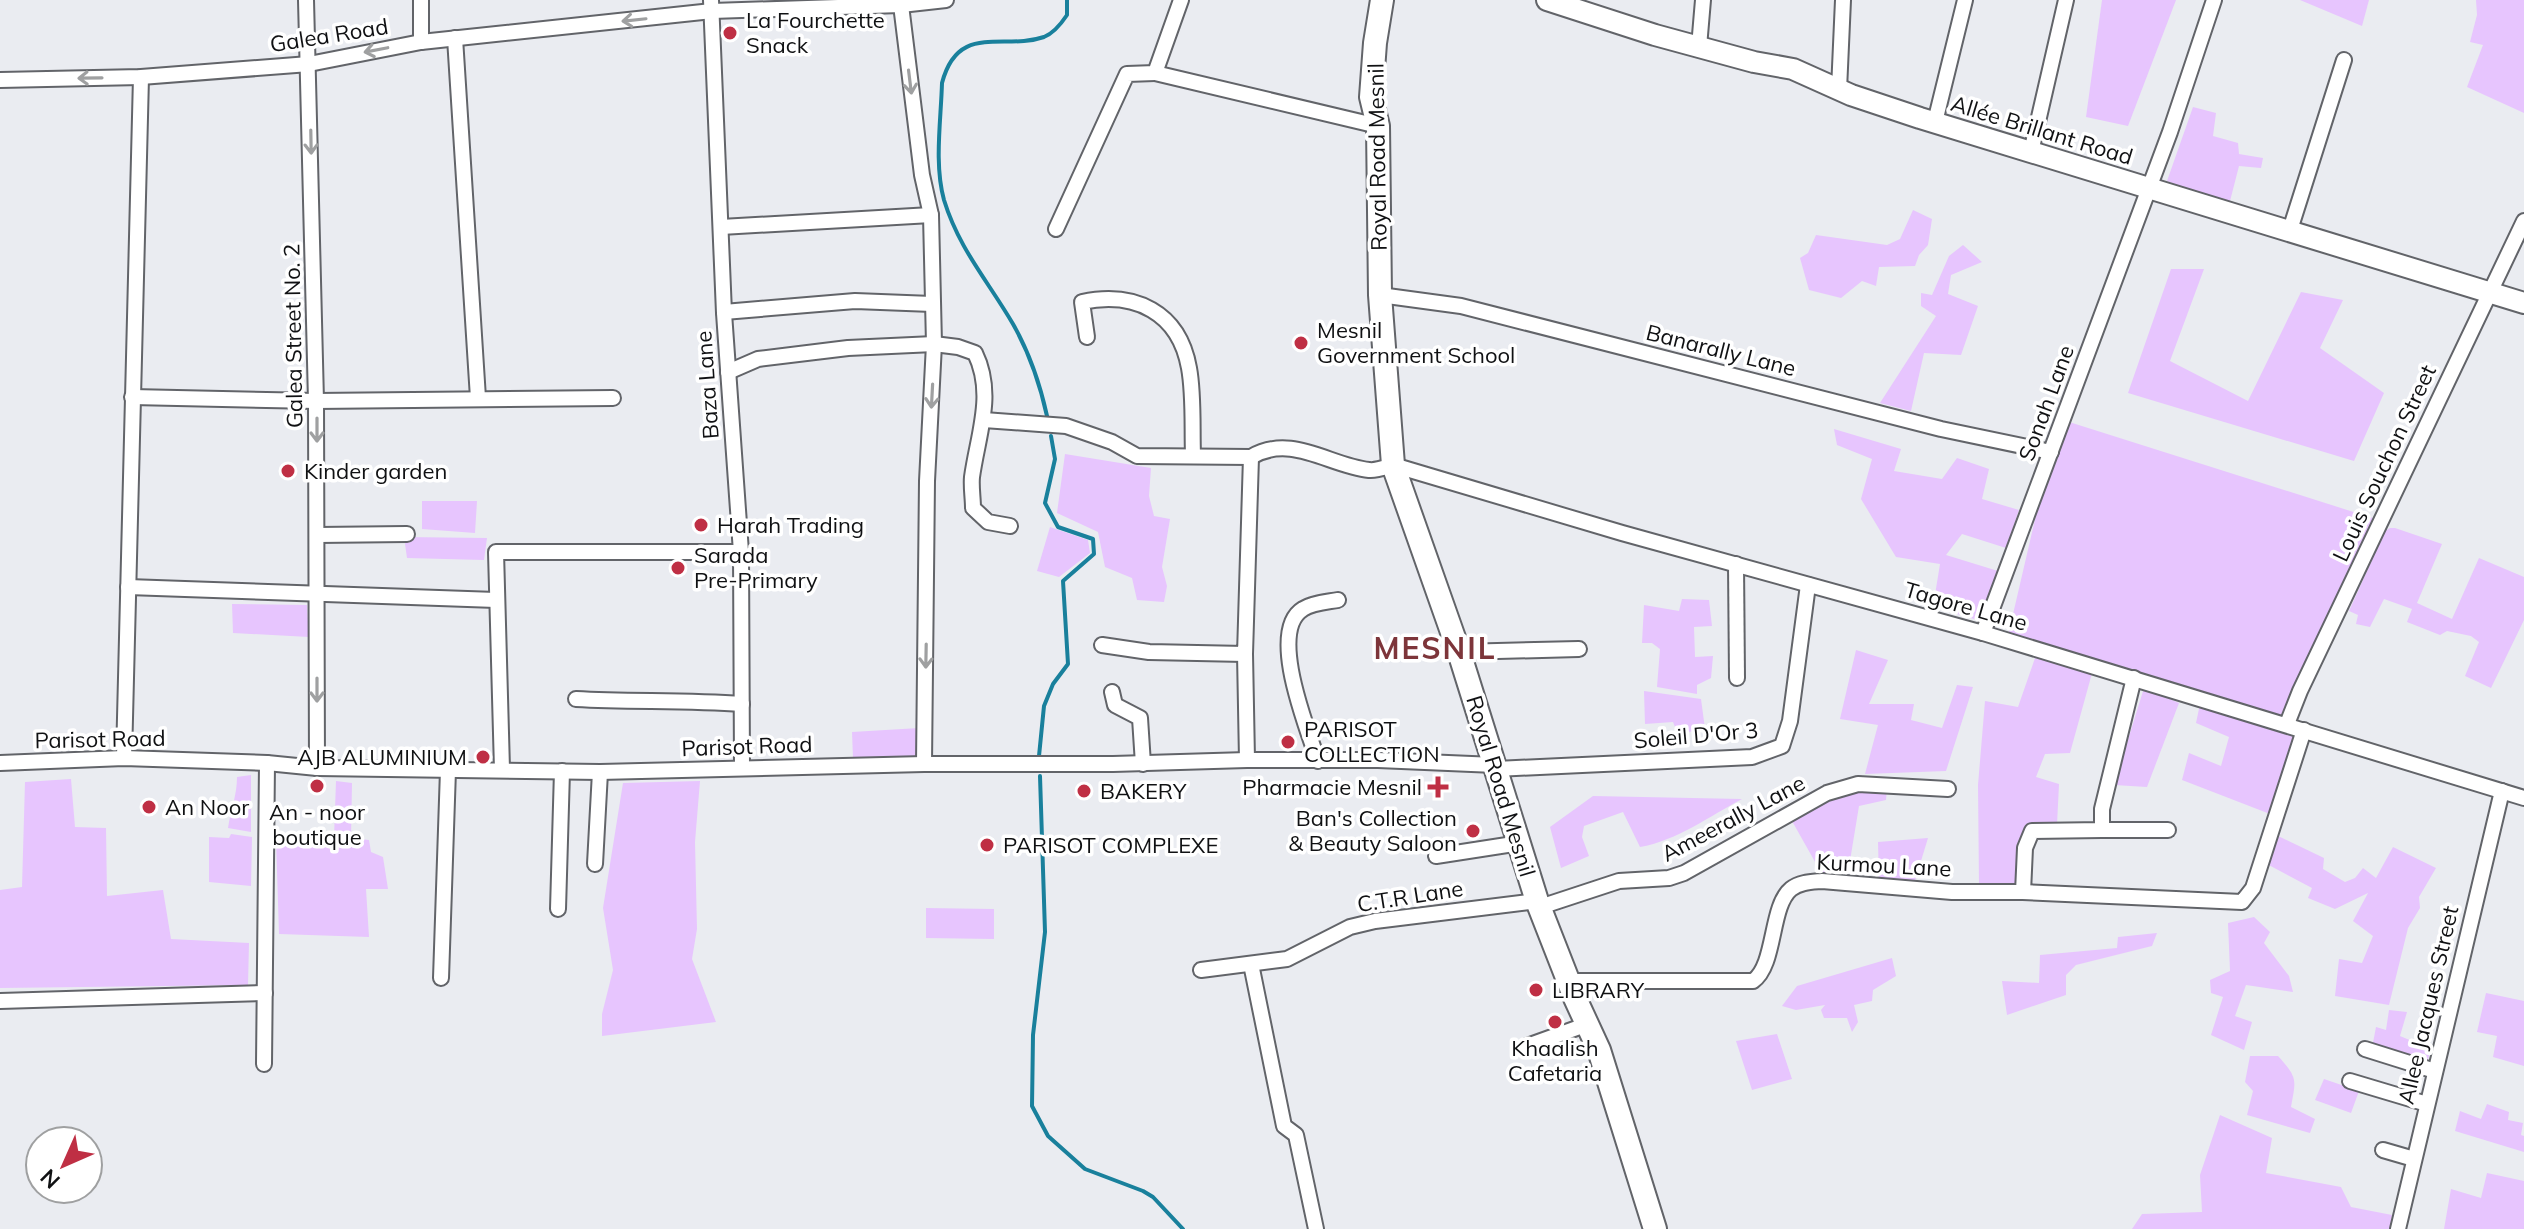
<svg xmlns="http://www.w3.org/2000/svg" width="2524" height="1229" font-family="Mulish,sans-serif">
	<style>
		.green { fill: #e7c5fe }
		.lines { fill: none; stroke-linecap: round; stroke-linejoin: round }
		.stream { stroke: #19809c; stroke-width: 4 }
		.minor-casing { stroke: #626469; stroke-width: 18 }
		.secondary-casing { stroke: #626469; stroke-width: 24 }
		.primary-casing { stroke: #626469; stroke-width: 26 }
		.minor { stroke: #fff; stroke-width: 14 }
		.secondary { stroke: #fff; stroke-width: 20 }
		.primary { stroke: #fff; stroke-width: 22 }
		.oneway { stroke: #9fa0a1 }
		.poi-dot { fill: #bf2f44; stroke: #fff; stroke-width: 3 }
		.labels { text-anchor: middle; stroke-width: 7; stroke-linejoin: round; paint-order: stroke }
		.poi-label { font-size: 22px; fill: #101113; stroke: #fff; text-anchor: start }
		.street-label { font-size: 22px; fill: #101113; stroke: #fff }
		.district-label { font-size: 30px; font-weight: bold; letter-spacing: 2px; fill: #7d353a; stroke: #fff }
	</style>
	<rect width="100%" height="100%" fill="#eaecf1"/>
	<g class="green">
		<path d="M2102,0H2176L2128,126L2086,117Z"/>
		<path d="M2300,0H2369L2362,26Z"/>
		<path d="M2476,0H2524V113L2467,87L2483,45L2470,42L2477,15Z"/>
		<path d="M2193,107L2216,113L2213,136L2238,143L2239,154L2263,158L2261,168L2239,166L2229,205L2167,181Z"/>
		<path d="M1913,210L1932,219L1928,245L1919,255L1915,266L1879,267L1876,286L1862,281L1841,298L1809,290L1800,258L1808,253L1816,235L1887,245L1900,239Z"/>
		<path d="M1963,245L1982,262L1951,275L1948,294L1978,306L1961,355L1924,353L1911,411L1880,403L1936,316L1921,306V293L1932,295L1949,256Z"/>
		<path d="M2171,269H2204L2170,361L2248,401L2301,292L2343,300L2320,348L2384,393L2354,461L2128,393Z"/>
		<path d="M2066,421L2382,521L2286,723L2094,666L2070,753L2045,754L2036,777L2059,784L2057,825L2036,822L2022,835L2017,885L1979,886L1978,785L1985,701L2018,707L2035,658L2089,666L2007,640L2050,455Z"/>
		<path d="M1834,429L1901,449L1894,471L1942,479L1957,458L1989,469L1982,499L2019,510L2006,548L1962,534L1946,555L1998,571L1981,621L1933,607L1940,564L1896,557L1861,499L1872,459L1837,445Z"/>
		<path d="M1065,454L1151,468L1149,496L1154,516L1170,519L1162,567L1167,586L1164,602L1137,600L1132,578L1105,567L1098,532L1057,513Z"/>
		<path d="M422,501H477L475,533L422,529Z"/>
		<path d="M1050,527L1088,540L1090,553L1059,577L1037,571Z"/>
		<path d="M2390,528H2395L2442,544L2417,603L2452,619L2479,558L2524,577V620L2491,688L2465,676L2479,642L2471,636L2447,631L2440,635L2407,622L2412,609L2384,599L2370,627L2356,624L2358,615L2349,611L2385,531Z"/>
		<path d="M404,537L487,538L484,560L407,558Z"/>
		<path d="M1682,599L1709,600L1712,626L1694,627L1695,657L1713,656L1711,678L1697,685V694L1657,687L1660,649L1652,643H1642L1644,605L1679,611Z"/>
		<path d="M232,604L307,605L309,637L233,633Z"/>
		<path d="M1856,650L1888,660L1869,704H1914L1911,720L1942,728L1957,685L1973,687L1946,771L1865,774L1878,725L1840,719Z"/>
		<path d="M2144,688L2179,703L2147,787L2114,785Z"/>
		<path d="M1644,691L1701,699L1705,729L1678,734L1673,722L1645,724Z"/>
		<path d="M2200,704L2296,731L2270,814L2182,780L2189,753L2221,766L2229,737L2196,723Z"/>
		<path d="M919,728L921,761L853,758L852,732Z"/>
		<path d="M251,775V832L228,828C231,809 237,795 237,777Z"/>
		<path d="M71,779L75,827L106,828L107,896L163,890L171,939L249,943L248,985L0,988V890L22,887L25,782Z"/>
		<path d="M336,781L352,783L351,838L369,840L371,852L383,857L388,889H366L369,937L279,934L276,839L334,838Z"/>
		<path d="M700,781L695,842L697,929L692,959L716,1022L602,1036V1014L613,970L603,908L623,783Z"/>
		<path d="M1887,788L1886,800L1859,806L1847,879L1823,876L1792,821L1844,794Z"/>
		<path d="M1593,796L1742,799C1710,816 1676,841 1640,847L1623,812L1584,826L1582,837L1589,856L1561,868L1550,827Z"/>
		<path d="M231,834L252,837L251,886L209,882V837L229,838Z"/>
		<path d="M2274,834L2324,858L2323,869L2345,882L2355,878L2363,868L2376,878L2393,847L2436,868L2419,897L2420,908L2408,928L2389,1005L2335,996L2339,959L2362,963L2373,936L2353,921L2368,893L2335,909L2308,898L2312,888L2265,863Z"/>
		<path d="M1928,838L1914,884L1879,881L1878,842Z"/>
		<path d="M926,908L994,909V939L926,938Z"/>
		<path d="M2254,917L2270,932L2264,943L2289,976L2293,992L2246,985L2235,1016L2252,1022L2244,1050L2211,1035L2223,997L2211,993L2210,980L2230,971L2228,923Z"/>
		<path d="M2157,933L2152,946L2076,965L2066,975V995L2007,1015L2002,981L2039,983L2040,955L2117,948L2118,937Z"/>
		<path d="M1892,958L1896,976L1873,990L1872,1001L1854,1005L1858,1022L1852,1032L1847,1018H1824L1821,1010L1825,1005L1796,1010L1782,1006L1797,986Z"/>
		<path d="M2486,993L2524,1001V1066L2493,1057L2497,1036L2477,1032Z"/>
		<path d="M2389,1010L2407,1012L2400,1036L2431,1049L2426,1066L2372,1048L2376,1027L2386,1030Z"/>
		<path d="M1777,1034L1792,1079L1752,1090L1736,1041Z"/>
		<path d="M2250,1056H2278C2298,1078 2296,1079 2291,1107L2315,1119L2310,1133L2247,1115L2253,1091L2245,1082Z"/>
		<path d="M2324,1079L2359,1091L2351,1113L2315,1100Z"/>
		<path d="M2487,1104L2509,1112L2508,1120L2523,1123L2521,1135L2524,1136V1152L2455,1131L2460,1111L2481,1119Z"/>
		<path d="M2220,1115L2272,1138L2266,1173L2341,1187L2351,1207L2392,1215L2390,1229H2132L2142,1214L2202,1212L2200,1175Z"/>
		<path d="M2487,1173L2524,1181V1229H2444L2451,1189L2481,1198Z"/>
	</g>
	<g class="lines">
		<g class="stream">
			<path d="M1047,416C1040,384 1029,352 1013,324C988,281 959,249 944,200C934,164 941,120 942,83C958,22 1003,51 1044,37C1054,33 1061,24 1067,15V0"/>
			<path d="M1039,756L1044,706L1053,684L1068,664L1063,581L1094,554L1093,539L1058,527L1045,503L1055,459L1051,436"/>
			<path d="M1040,776L1045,932L1033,1035L1032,1106L1048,1136L1085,1169L1143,1191L1153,1197L1183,1229"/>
		</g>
		<defs>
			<g id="minor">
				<path d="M306,0L316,401L317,768"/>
				<path d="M711,0L724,313L741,552L742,767"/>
				<path d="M901,5L922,175L931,215L934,344L927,481L924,764"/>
				<path d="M455,38L478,398"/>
				<path d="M421,42V0"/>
				<path d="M1699,47L1703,0"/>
				<path d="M1155,73L1378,126"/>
				<path d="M0,80L141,77L309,64L421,42L712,11L901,5L946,0"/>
				<path d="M1839,90L1843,0"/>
				<path d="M1935,122L1965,0"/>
				<path d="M2031,152L2066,0"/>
				<path d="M721,227L931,215"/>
				<path d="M1056,229L1127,74L1155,73L1181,0"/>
				<path d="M2290,230L2344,60"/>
				<path d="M1380,295L1461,306L1941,429L2051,452"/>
				<path d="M724,312L855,301L932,304"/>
				<path d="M1087,337L1082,302C1135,291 1179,312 1189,368C1194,395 1192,427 1193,455"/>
				<path d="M728,372L758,359L848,348L934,344L958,347L975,353C995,394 978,434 972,477C971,487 973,498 973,508L988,522L1010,526"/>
				<path d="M132,397L316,401L613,398"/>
				<path d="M984,420L1066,426L1112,442L1137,456L1251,457C1291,433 1330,466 1369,470C1376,471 1386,467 1393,465L1622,533L1983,633L2524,798"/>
				<path d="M318,535L407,534"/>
				<path d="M1736,564L1737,678"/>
				<path d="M128,587L496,600"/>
				<path d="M1983,633L2170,132L2214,0"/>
				<path d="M1102,645L1149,652L1245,654L1251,457"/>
				<path d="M1459,652L1579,649"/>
				<path d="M1245,654L1247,760"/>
				<path d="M1112,692L1115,705L1140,718L1143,764"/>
				<path d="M576,699C631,702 686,700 742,704"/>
				<path d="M2287,724L2300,691L2524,221"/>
				<path d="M124,758L141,77"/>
				<path d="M1318,761C1308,730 1267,631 1303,609C1312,603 1327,602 1338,600"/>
				<path d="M0,763L124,758L267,763L317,768L600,772L924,764H1113L1247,760H1378L1495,765"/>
				<path d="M502,769L496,552H741"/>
				<path d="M1496,769L1752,757L1782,746L1790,721L1808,585"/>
				<path d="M2102,830H2168"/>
				<path d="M1436,856L1520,843"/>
				<path d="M595,864L600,772"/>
				<path d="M2023,892L2025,848L2032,831L2102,830V809L2134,678"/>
				<path d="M1540,907L1619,881L1669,878L1684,873L1827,793L1858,784L1948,789"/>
				<path d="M558,909L562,771"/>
				<path d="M1251,964L1284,1126L1296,1135L1316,1229"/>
				<path d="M1201,970L1287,959L1350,927L1375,921L1537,901"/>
				<path d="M441,978L448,770"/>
				<path d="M1568,981H1753C1776,965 1770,906 1791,889C1800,882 1811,882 1822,881L1952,892H2023L2242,902L2253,888L2304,730"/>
				<path d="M0,1001L265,993"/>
				<path d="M1527,1046L1588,1024"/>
				<path d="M2365,1049L2435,1071"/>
				<path d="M264,1064L267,763"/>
				<path d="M2350,1081L2427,1104"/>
				<path d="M2383,1150L2414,1159"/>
				<path d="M2398,1229L2502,791"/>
			</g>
			<path id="secondary" d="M1547,0L1655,35L1754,62L1793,69L1851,95L1920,118L2524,303"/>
			<path id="primary" d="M1382,0L1375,43L1371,97L1378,126L1380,295L1393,465L1459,652L1537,901L1575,998L1599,1050L1655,1229"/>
		</defs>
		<use href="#minor" class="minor-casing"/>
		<use href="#secondary" class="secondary-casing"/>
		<use href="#primary" class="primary-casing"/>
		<use href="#minor" class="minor"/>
		<use href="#secondary" class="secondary"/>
		<use href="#primary" class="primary"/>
	</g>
	<defs><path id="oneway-shaft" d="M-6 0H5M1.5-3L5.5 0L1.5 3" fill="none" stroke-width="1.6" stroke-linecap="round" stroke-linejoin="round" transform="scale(2)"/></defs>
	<g class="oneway">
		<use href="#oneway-shaft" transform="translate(634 20) rotate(174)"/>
		<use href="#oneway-shaft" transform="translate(376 50) rotate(169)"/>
		<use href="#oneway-shaft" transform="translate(90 78) rotate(179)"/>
		<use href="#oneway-shaft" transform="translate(910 82) rotate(83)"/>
		<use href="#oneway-shaft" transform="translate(311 142) rotate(89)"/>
		<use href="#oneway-shaft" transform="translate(932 396) rotate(93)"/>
		<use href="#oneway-shaft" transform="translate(317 430) rotate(90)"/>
		<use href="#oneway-shaft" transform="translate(926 656) rotate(91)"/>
		<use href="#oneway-shaft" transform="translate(317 690) rotate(90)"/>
	</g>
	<g class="poi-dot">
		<circle cx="730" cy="33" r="8"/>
		<circle cx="1301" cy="343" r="8"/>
		<circle cx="288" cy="471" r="8"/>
		<circle cx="701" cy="525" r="8"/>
		<circle cx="678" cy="568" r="8"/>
		<circle cx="1288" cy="742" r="8"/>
		<circle cx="483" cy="757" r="8"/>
		<circle cx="317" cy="786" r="8"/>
		<path d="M1434 775h8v8h8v8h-8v8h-8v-8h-8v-8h8z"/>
		<circle cx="1084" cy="791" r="8"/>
		<circle cx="149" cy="807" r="8"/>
		<circle cx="1473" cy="831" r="8"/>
		<circle cx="987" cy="845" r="8"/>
		<circle cx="1536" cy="990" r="8"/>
		<circle cx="1555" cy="1022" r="8"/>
	</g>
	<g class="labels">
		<g class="poi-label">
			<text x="746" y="28">La Fourchette<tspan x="746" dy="25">Snack</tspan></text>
			<text x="1317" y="338">Mesnil<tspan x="1317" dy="25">Government School</tspan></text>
			<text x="304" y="479">Kinder garden</text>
			<text x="717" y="533">Harah Trading</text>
			<text x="694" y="563">Sarada<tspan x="694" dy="25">Pre-Primary</tspan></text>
			<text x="1304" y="737">PARISOT<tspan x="1304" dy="25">COLLECTION</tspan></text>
			<text x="467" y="765" text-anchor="end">AJB ALUMINIUM</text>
			<text x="1422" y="795" text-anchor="end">Pharmacie Mesnil</text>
			<text x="1100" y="799">BAKERY</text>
			<text x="165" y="815">An Noor</text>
			<text x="317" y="820" text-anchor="middle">An - noor<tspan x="317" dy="25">boutique</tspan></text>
			<text x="1457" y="826" text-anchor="end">Ban's Collection<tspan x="1457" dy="25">&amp; Beauty Saloon</tspan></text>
			<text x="1003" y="853">PARISOT COMPLEXE</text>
			<text x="1552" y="998">LIBRARY</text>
			<text x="1555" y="1056" text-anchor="middle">Khaalish<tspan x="1555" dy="25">Cafetaria</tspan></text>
		</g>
		<g class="street-label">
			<text transform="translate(329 35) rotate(-9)" y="8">Galea Road</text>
			<text transform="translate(2042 130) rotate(17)" y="8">Allée Brillant Road</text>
			<text transform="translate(1377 157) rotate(-91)" y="8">Royal Road Mesnil</text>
			<text transform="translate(293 336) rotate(-91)" y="8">Galea Street No. 2</text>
			<text transform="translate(1721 350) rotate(14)" y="8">Banarally Lane</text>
			<text transform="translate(707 385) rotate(-94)" y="8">Baza Lane</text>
			<text transform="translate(2046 403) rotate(-70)" y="8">Sonah Lane</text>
			<text transform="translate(2384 463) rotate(-65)" y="8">Louis Souchon Street</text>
			<text transform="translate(1966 606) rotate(16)" y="8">Tagore Lane</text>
			<text transform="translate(1696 735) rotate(-5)" y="8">Soleil D'Or 3</text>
			<text transform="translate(100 739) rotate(-1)" y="8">Parisot Road</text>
			<text transform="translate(747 746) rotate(-2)" y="8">Parisot Road</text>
			<text transform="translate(1501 786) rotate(73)" y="8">Royal Road Mesnil</text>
			<text transform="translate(1733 818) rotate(-28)" y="8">Ameerally Lane</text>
			<text transform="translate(1884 865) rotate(3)" y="8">Kurmou Lane</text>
			<text transform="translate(1410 896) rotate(-9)" y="8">C.T.R Lane</text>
			<text transform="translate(2428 1005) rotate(-77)" y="8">Allee Jacques Street</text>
		</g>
		<g class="district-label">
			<text x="1435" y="659">MESNIL</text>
		</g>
	</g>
	<g transform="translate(64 1165) rotate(225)"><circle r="38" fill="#ffffff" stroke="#9fa0a1" stroke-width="2"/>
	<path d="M0-6L14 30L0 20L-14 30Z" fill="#bf2f44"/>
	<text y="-12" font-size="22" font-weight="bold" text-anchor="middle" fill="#101113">N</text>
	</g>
</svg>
